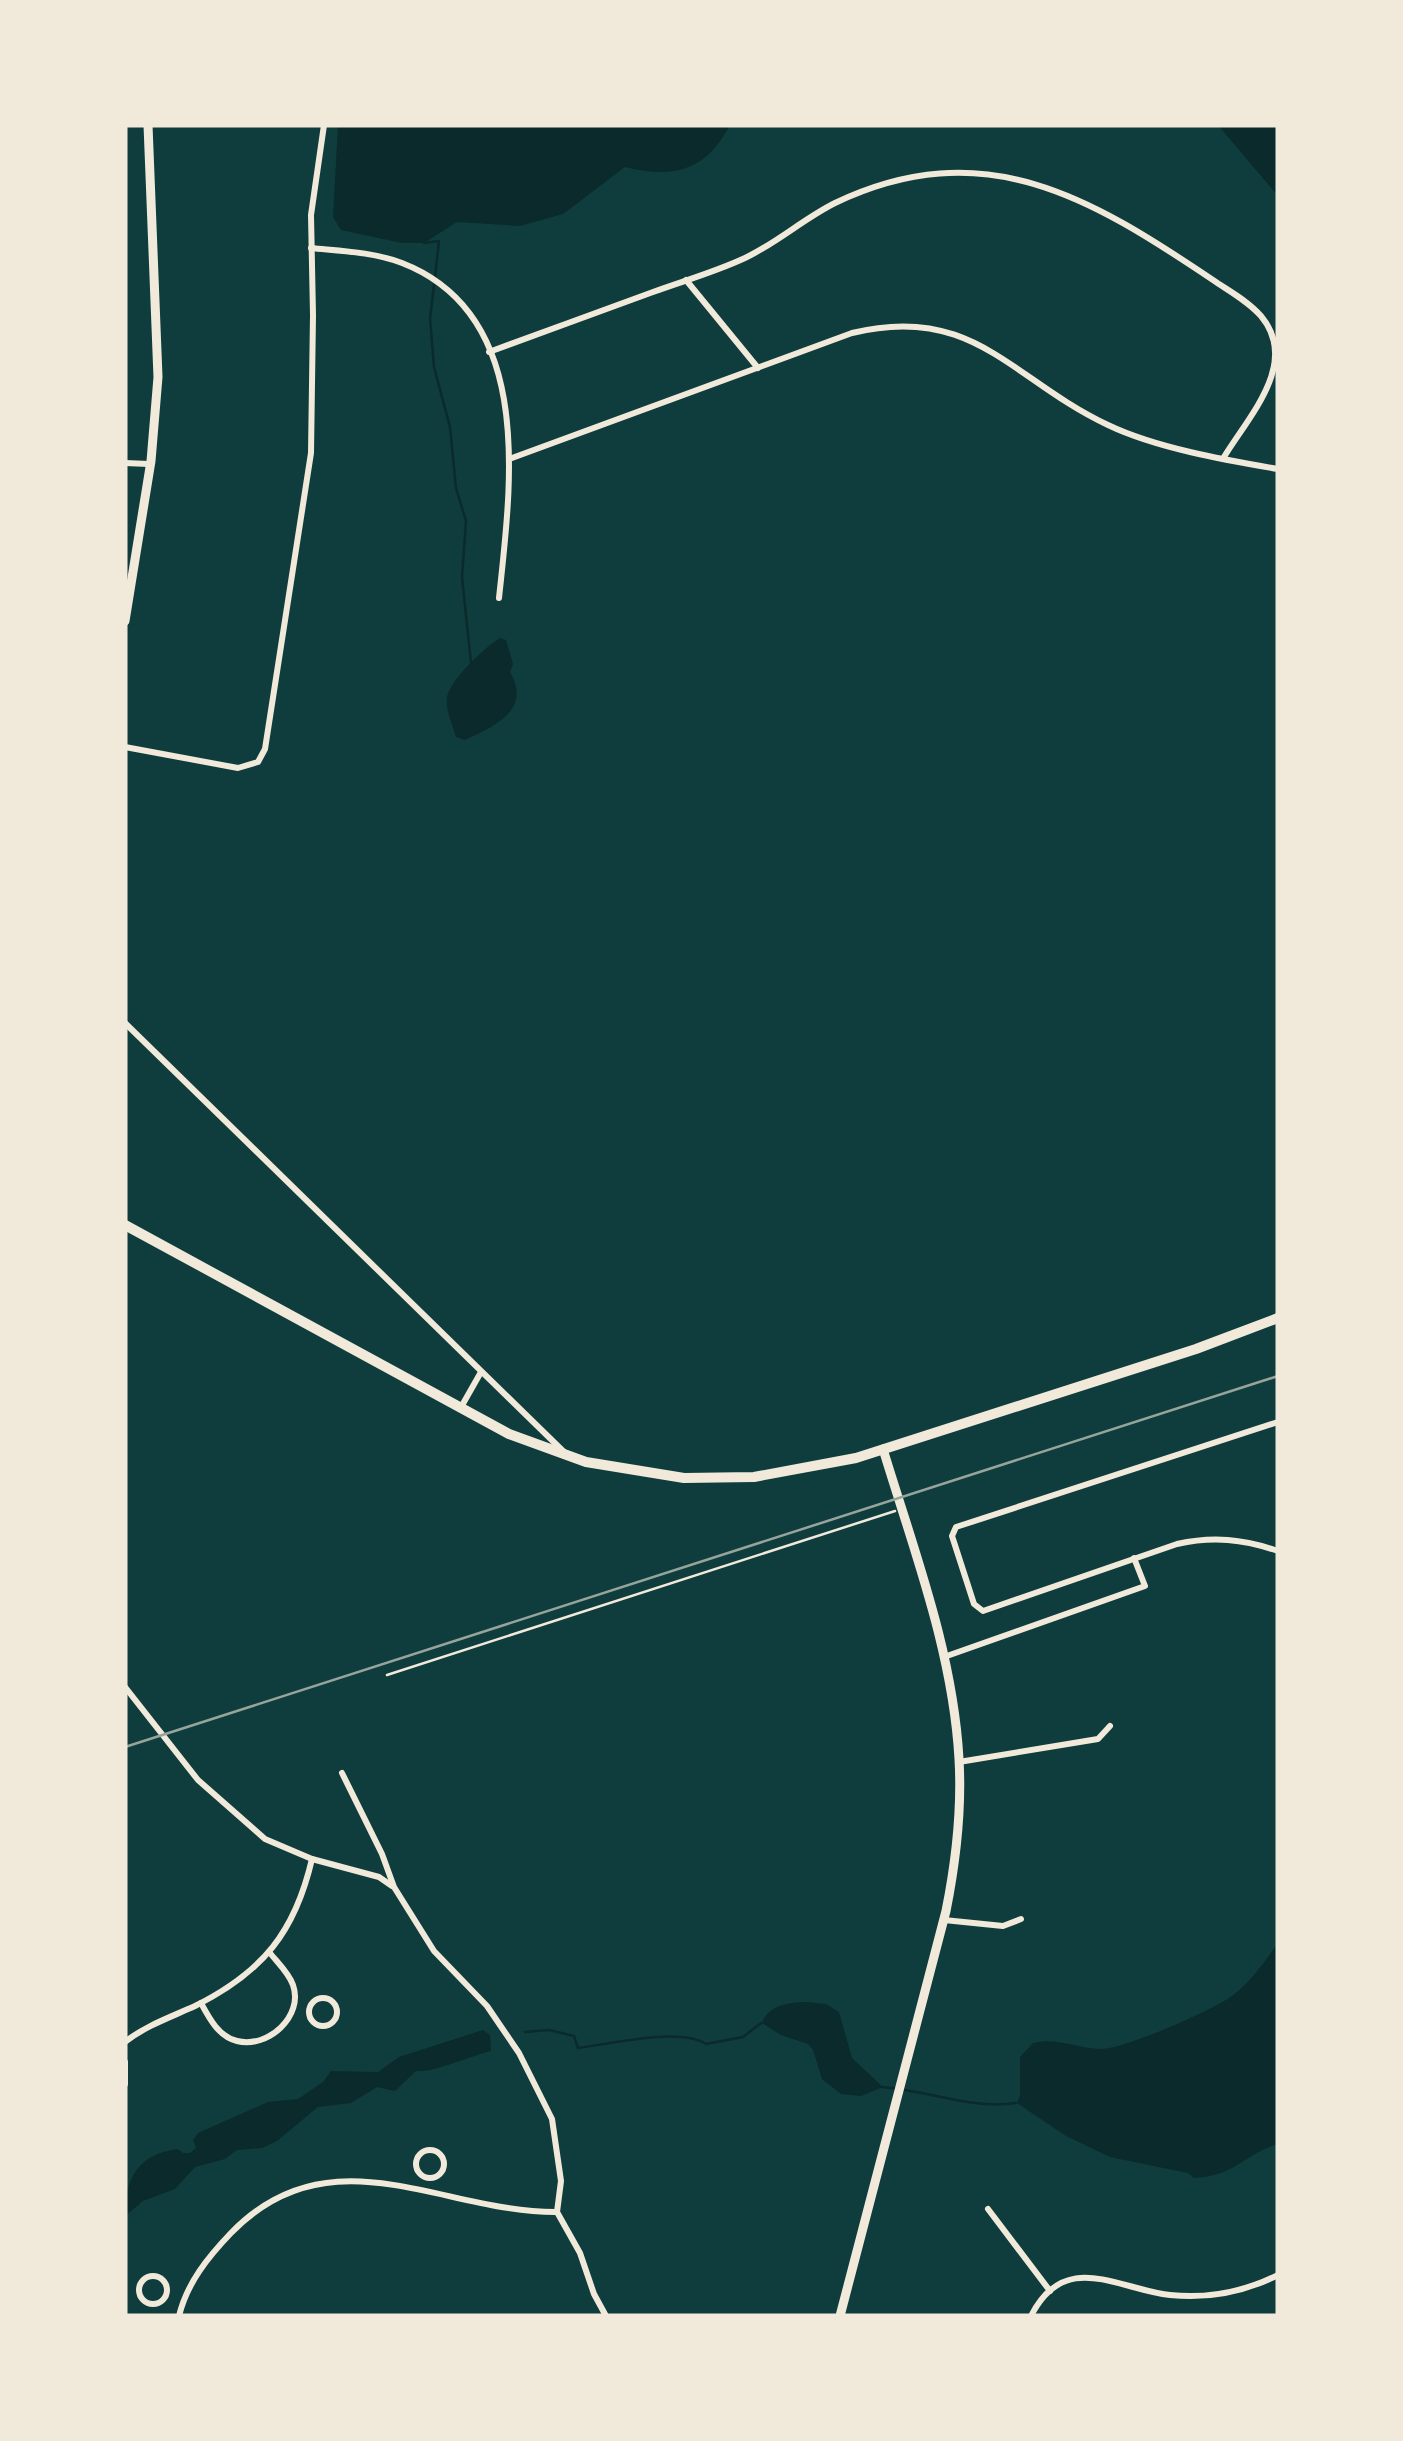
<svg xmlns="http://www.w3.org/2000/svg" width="1403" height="2441" font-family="Ubuntu,sans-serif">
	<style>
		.water { fill: #0a2a2b }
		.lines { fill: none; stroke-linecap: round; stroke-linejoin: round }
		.stream { stroke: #0a2a2b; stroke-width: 2.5 }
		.path { stroke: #f1e9da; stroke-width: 2.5 }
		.minor { stroke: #f1e9da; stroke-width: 6 }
		.secondary { stroke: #f1e9da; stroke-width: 9 }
		.primary { stroke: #f1e9da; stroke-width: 10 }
		.rail { stroke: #97a49c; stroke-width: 2.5 }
	</style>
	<rect width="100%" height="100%" fill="#0f3d3e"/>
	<g class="water">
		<path d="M338,125H730C706,171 674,179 625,167L563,214L520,226L457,222L424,243H402L341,230L333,217Z"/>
		<path d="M1218,125H1278V196Z"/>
		<path d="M500,638L506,640L513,664L510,672C532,710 495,726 465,740L456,737C453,726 445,709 447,698C448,682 486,646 500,638Z"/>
		<path d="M1278,1943V2144C1244,2154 1236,2176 1194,2178L1188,2173L1110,2157L1066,2136L1017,2103L1020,2095V2057L1033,2043C1058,2037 1078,2049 1102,2049C1126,2048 1211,2011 1232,1996C1251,1982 1264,1962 1278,1943Z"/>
		<path d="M807,2002L826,2004L839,2012L852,2058L883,2087L861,2096L841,2094L822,2079L813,2050L808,2044L781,2035L762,2023C768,2005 790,2002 807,2002Z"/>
		<path d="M483,2030L490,2035L491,2051C470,2056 433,2073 416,2071L395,2091L377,2087L351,2103L318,2107L277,2141L262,2148L237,2150L225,2159L195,2167L175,2189L143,2201L125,2216C125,2178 138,2154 178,2149L183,2153H190L196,2148L193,2140L198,2133L268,2102L298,2099L323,2082L331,2071L378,2072L399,2057Z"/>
	</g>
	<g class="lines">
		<g class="stream">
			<path d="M424,243L439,241L435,277"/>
			<path d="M434,285L430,318L434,367L450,427L456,488L466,521L462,577L471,663"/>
			<path d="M525,2032L549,2030L574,2036L578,2048C610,2044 679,2027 706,2044L743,2037L761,2023"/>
			<path d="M882,2087C927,2090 971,2110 1016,2103"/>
		</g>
		<path class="path" d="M387,1675L895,1511"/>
		<g class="minor">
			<path d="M311,248C341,251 373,252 402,263C536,315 511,485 499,598"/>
			<path d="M686,280L758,368"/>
			<path d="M489,352C544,332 598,312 653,292C683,281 715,272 745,258C777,243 803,219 835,203C984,132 1091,198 1213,280C1229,291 1248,301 1261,316C1300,363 1249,416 1224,457"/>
			<path d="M512,458L852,333C973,303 1012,380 1108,425C1156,448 1225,460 1278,469"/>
			<path d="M125,463L149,464"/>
			<path d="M125,747L238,768L258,762L265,749L311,453L313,315L311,215L324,125"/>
			<path d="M125,1023L564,1452"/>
			<path d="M460,1409L481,1372"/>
			<path d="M1278,1422L956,1527L952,1536L974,1604L983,1611L1177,1544C1213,1536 1243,1539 1278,1551"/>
			<path d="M944,1657L1145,1586L1134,1558"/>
			<path d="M125,1687L198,1780L265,1839L312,1859L379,1877L392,1886"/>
			<path d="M959,1762L1098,1739L1110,1726"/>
			<path d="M342,1773L382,1854L394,1887L434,1951L487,2006L519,2053L552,2119L561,2181L557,2212L580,2253L594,2294L606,2316"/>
			<path d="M944,1920L1003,1926L1021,1919"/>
			<circle cx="323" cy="2012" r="14"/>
			<path d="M201,2003C209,2018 219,2037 237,2041C268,2049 304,2016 293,1985C289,1973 278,1963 270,1953"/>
			<path d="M125,2042C145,2026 171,2017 195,2006C263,1972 295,1932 312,1859"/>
			<path d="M125,2062V2084"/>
			<circle cx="430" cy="2164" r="14"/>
			<path d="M988,2209L1050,2291"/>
			<circle cx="153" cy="2290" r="14"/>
			<path d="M179,2316C187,2283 208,2257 231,2233C331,2130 443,2213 557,2212"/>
			<path d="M1031,2316C1065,2249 1117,2289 1170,2295C1208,2299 1244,2292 1278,2275"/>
		</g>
		<g class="secondary">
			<path d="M125,621L151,461L158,377L148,125"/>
			<path d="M840,2316L946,1911C956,1861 962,1811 959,1759C953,1652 914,1551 883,1449"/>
		</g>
		<path class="primary" d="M125,1225L509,1434L586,1462L684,1478L754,1477L856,1458L1196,1349L1278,1318"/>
		<path class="rail" d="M125,1747L1278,1376"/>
	</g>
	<rect width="1403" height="2441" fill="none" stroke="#f1e9da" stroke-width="255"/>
</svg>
